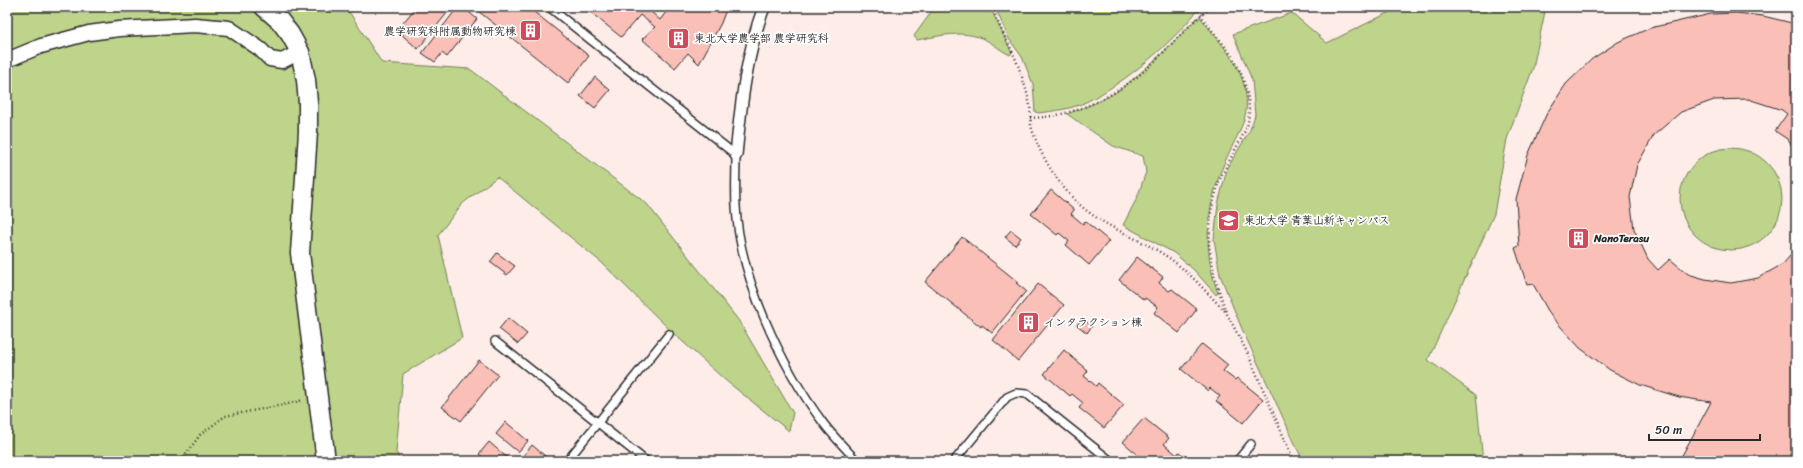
<svg xmlns="http://www.w3.org/2000/svg" width="1803" height="468" font-family="Sriracha,'Klee One',sans-serif">
	<style>
		.built { fill: #feece9 }
		.green { fill: #bdd48a; stroke: #74805a }
		.building { fill: #fabfb7; stroke: #2b2b2b }
		.lines { fill: none; stroke-linecap: round; stroke-linejoin: round }
		.service-casing { stroke: #2b2b2b; stroke-width: 10 }
		.pedestrian-casing { stroke: #2b2b2b; stroke-width: 14 }
		.minor-casing { stroke: #2b2b2b; stroke-width: 17 }
		.tertiary-casing { stroke: #2b2b2b; stroke-width: 21 }
		.path { stroke: #2b2b2b; stroke-width: 2.5; stroke-dasharray: 1 3; stroke-linecap: butt }
		.service { stroke: #fff; stroke-width: 7 }
		.pedestrian { stroke: #fff; stroke-width: 11 }
		.minor { stroke: #fff; stroke-width: 14 }
		.tertiary { stroke: #fff; stroke-width: 18 }
		.labels { text-anchor: middle; stroke-width: 3.5; stroke-linejoin: round; paint-order: stroke }
		.poi-label { font-size: 11px; font-weight: bold; fill: #2b2b2b; stroke: #fff; text-anchor: start }
	</style>
	<rect width="100%" height="100%" fill="#fff"/>
	<filter id="ink" filterUnits="userSpaceOnUse"><feTurbulence type="fractalNoise" baseFrequency=".025" numOctaves="2"/><feDisplacementMap in="SourceGraphic" scale="8" xChannelSelector="R" yChannelSelector="G"/><feConvolveMatrix kernelMatrix="1 2 1 2 8 2 1 2 1" color-interpolation-filters="sRGB"/></filter>
	<g filter="url(#ink)">
		<path class="built" d="M346,7H1796V461H401L396,452L403,374L462,338L438,235L461,204L497,177L602,263L672,332L725,380L789,431L470,69L382,63Z"/>
		<g class="green">
			<path d="M7,7H346L382,63L470,69L647,204L739,321L793,413L789,431L725,380L672,332L602,263L497,177L462,204L438,235L462,338L403,374L396,452L401,461H7Z"/>
			<path d="M935,7H990L1012,53L1010,55C1001,51 994,44 986,40C962,29 941,36 917,40L914,36Z"/>
			<path d="M995,7H1195L1197,11C1171,44 1125,83 1086,102C1072,109 1054,111 1039,113L1035,112L1033,84L1022,57L1009,39Z"/>
			<path d="M1400,7H1546L1533,68L1507,139L1494,214L1428,360L1476,395L1483,461H1303L1242,329L1220,275L1214,239L1218,204L1227,169L1250,130L1255,115L1252,80L1233,34L1292,13L1327,43Z"/>
			<path d="M1198,17L1201,18C1219,42 1243,64 1246,96C1249,119 1237,135 1228,155C1207,199 1201,247 1218,293L1216,295L1194,270L1174,253L1123,225L1137,198L1146,172L1143,156L1113,146L1067,114C1085,107 1106,100 1122,88C1149,67 1174,42 1198,17Z"/>
			<circle cx="1731" cy="199" r="51"/>
		</g>
		<g class="building">
			<path d="M416,7H452L418,49L402,35L408,28L402,24Z"/>
			<path d="M458,7H463L477,19L447,57L442,53L435,62L422,53Z"/>
			<path d="M473,7H528L589,56L568,83Z"/>
			<path d="M584,7H652L649,10L660,20L670,7H727L721,23L699,64L688,53L675,68L642,39L655,27L640,15L621,37Z"/>
			<path d="M1736,13L1763,16L1796,24V151L1787,139L1775,131L1787,114L1782,110L1748,99L1714,100L1681,112L1654,135L1637,165L1630,197L1634,229L1648,259L1658,270L1670,259L1688,274L1705,279L1731,283L1758,278L1783,264L1796,249V449L1789,461H1679L1711,402L1679,397L1640,385L1610,370L1580,348L1551,316L1533,284L1527,285L1515,248L1519,246L1516,199L1528,155L1547,113L1566,84L1592,59L1618,42L1650,28L1711,14Z"/>
			<path d="M595,77L610,90L595,108L580,96Z"/>
			<path d="M1051,190L1074,210L1071,214L1083,224L1085,221L1109,241L1089,265L1066,245L1069,241L1059,233L1057,235L1031,214Z"/>
			<path d="M1011,230L1021,238L1015,245L1005,237Z"/>
			<path d="M962,237L1018,282L1016,283L1026,291L992,333L982,325L981,327L925,282Z"/>
			<path d="M497,253L515,266L507,275L490,262Z"/>
			<path d="M1137,257L1163,277L1159,283L1169,291L1172,289L1197,309L1179,333L1154,313L1158,307L1145,298L1144,300L1119,280Z"/>
			<path d="M1038,284L1064,305L1018,361L993,340Z"/>
			<path d="M508,318L527,334L518,344L499,329Z"/>
			<path d="M1082,318L1092,326L1087,333L1077,325Z"/>
			<path d="M1202,344L1228,365L1223,371L1235,380L1237,378L1263,399L1243,423L1216,401L1220,396L1210,388L1208,391L1181,369Z"/>
			<path d="M1064,350L1088,371L1084,376L1096,386L1098,383L1124,405L1104,428L1079,408L1083,403L1072,394L1070,396L1044,374Z"/>
			<path d="M479,360L498,375L461,421L442,407Z"/>
			<path d="M1144,418L1169,438L1164,444L1177,455L1179,452L1189,461H1145L1123,442Z"/>
			<path d="M506,422L528,441L518,452L496,434Z"/>
			<path d="M489,442L511,461H487L479,454Z"/>
			<path d="M532,445L551,461H527L522,457Z"/>
		</g>
		<g class="lines">
			<defs>
				<g id="service">
					<path d="M549,7L736,155C736,172 735,189 736,206C739,277 782,368 824,424C834,437 846,449 857,461"/>
					<path d="M495,341L646,461"/>
					<path d="M567,461L669,334"/>
					<path d="M954,461L1007,397L1016,393L1027,394L1111,461"/>
					<path d="M1237,461L1251,444"/>
				</g>
				<path id="pedestrian" d="M736,155C741,104 746,55 764,7"/>
				<path id="minor" d="M7,60L41,46L89,33L119,29L195,25L229,28L260,49L270,59L282,61L300,52"/>
				<path id="tertiary" d="M264,7L280,21L290,34L300,52L306,80L308,103V132L300,253L326,461"/>
			</defs>
			<use href="#service" class="service-casing"/>
			<use href="#pedestrian" class="pedestrian-casing"/>
			<use href="#minor" class="minor-casing"/>
			<use href="#tertiary" class="tertiary-casing"/>
			<g class="path">
				<path d="M993,7C998,28 1012,47 1019,68C1023,80 1028,94 1030,106C1031,112 1030,119 1031,125C1037,151 1059,186 1079,204C1100,224 1130,235 1155,249C1186,267 1201,287 1225,311"/>
				<path d="M1197,7C1203,22 1214,32 1224,45C1241,66 1254,99 1247,127L1219,181L1211,211L1209,246L1215,279L1226,312L1247,352L1294,461"/>
				<path d="M1030,118C1076,117 1121,94 1154,62C1173,43 1190,23 1212,7"/>
				<path d="M181,461L200,435L225,416L288,404L303,400"/>
			</g>
			<use href="#service" class="service"/>
			<use href="#pedestrian" class="pedestrian"/>
			<use href="#minor" class="minor"/>
			<use href="#tertiary" class="tertiary"/>
		</g>
	</g>
	<defs>
		<symbol id="building-square" viewBox="-11 -11 22 22"><rect x="-9" y="-9" width="18" height="18" rx="4" fill="#d1495b" stroke="#fff"/><path d="M-4-6H4V6H1V3H-1V6H-4ZM-2.5-4.3h1.7v1.8h-1.7ZM.8-4.3h1.7v1.8H.8ZM-2.5-1h1.7V.8h-1.7ZM.8-1h1.7V.8H.8Z" fill="#fff"/></symbol>
		<symbol id="university-square" viewBox="-11 -11 22 22"><rect x="-9" y="-9" width="18" height="18" rx="4" fill="#d1495b" stroke="#fff"/><path d="M0-5L7-2L0 1L-7-2ZM-4 1L0 2.5L4 1V4Q0 6-4 4Z" fill="#fff"/></symbol>
	</defs>
	<g fill-rule="evenodd">
		<use href="#building-square" x="518" y="18" width="25" height="25"/>
		<use href="#building-square" x="666" y="26" width="25" height="25"/>
		<use href="#university-square" x="1216" y="208" width="25" height="25"/>
		<use href="#building-square" x="1566" y="226" width="25" height="25"/>
		<use href="#building-square" x="1016" y="310" width="25" height="25"/>
	</g>
	<g class="labels">
		<g class="poi-label">
			<text x="516" y="35" text-anchor="end">農学研究科附属動物研究棟</text>
			<text x="694" y="42">東北大学農学部 農学研究科</text>
			<text x="1244" y="224">東北大学 青葉山新キャンパス</text>
			<text x="1594" y="242">NanoTerasu</text>
			<text x="1044" y="326">インタラクション棟</text>
		</g>
	</g>
	<rect width="1803" height="468" fill="none" stroke="#fff" stroke-width="24"/>
	<rect x="12" y="12" width="1779" height="444" fill="none" stroke="#2b2b2b" stroke-width="1.5" filter="url(#ink)"/>
	<path d="M1649 434v6h111v-6" fill="none" stroke="#2b2b2b" stroke-width="2"/>
	<text x="1655" y="434" font-size="12" fill="#2b2b2b" stroke="#ffffff" stroke-width="3" paint-order="stroke">50 m</text>
</svg>
